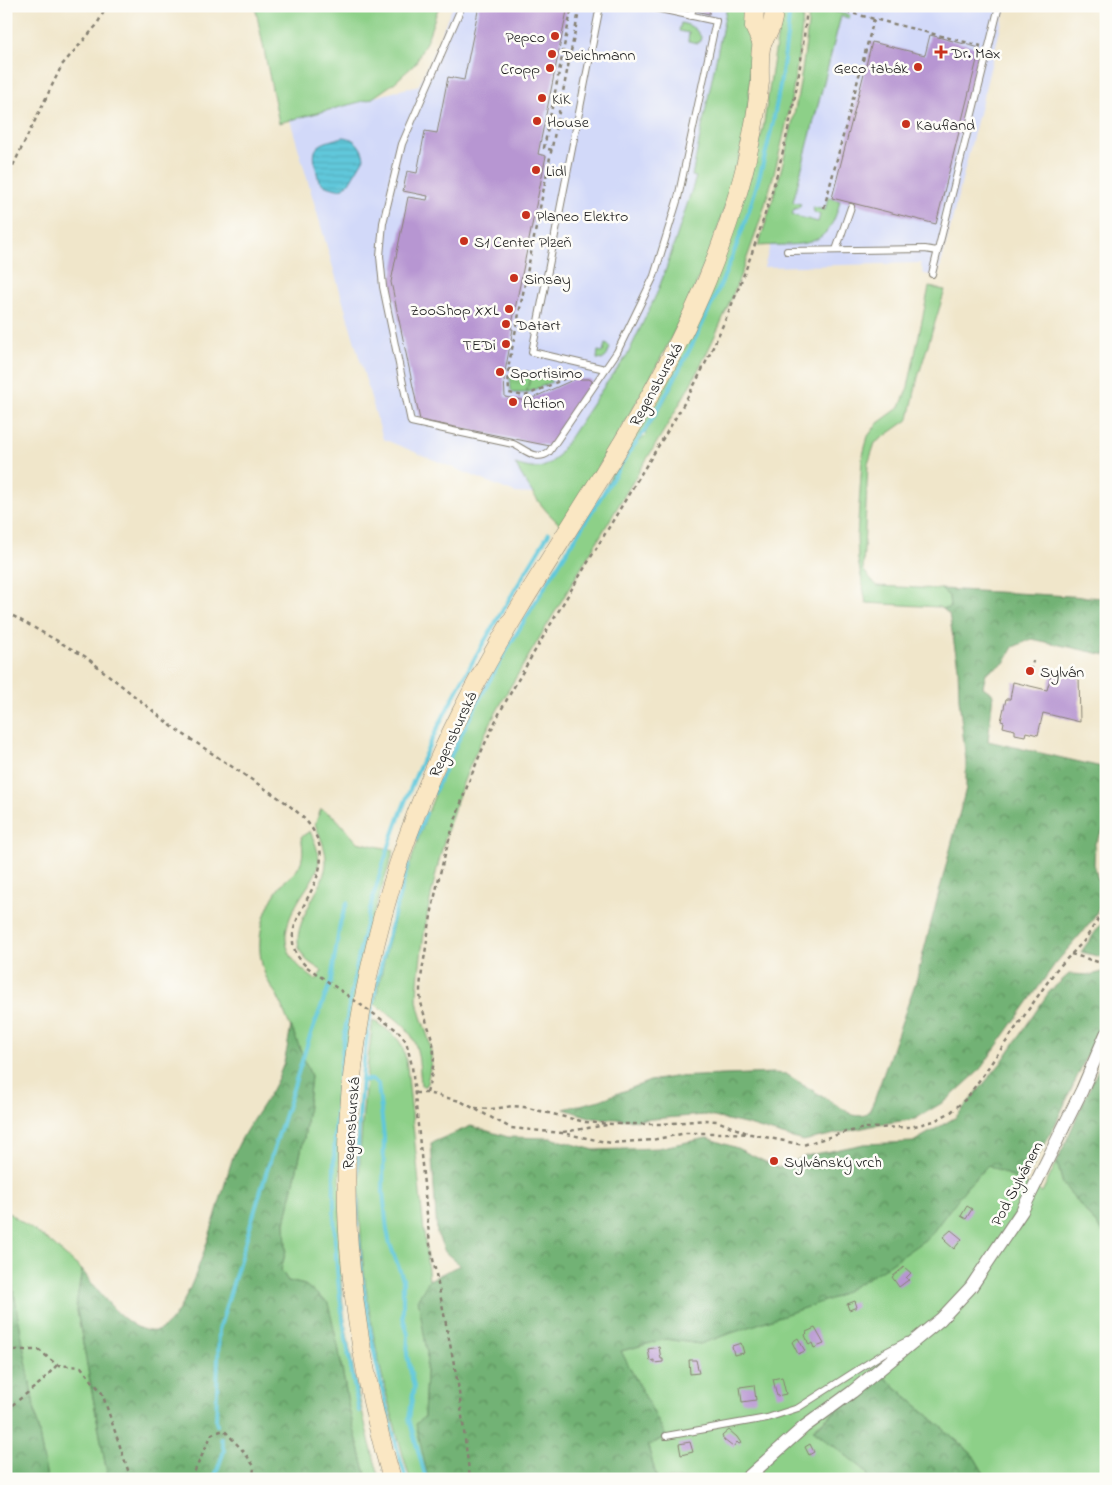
<svg xmlns="http://www.w3.org/2000/svg" width="1112" height="1485" font-family="'Indie Flower',sans-serif">
	<style>
		.built { fill: #d2d9f9 }
		.green { fill: #8dd088; stroke: #547652 }
		.forest { fill: url(#forest-crowns); stroke: #476748 }
		.park { fill: url(#park-tufts); stroke: #547652 }
		.water { fill: url(#water-rules); stroke: #3e727c }
		.lines { fill: none; stroke-linecap: round; stroke-linejoin: round }
		.stream { stroke: #60c8db; stroke-width: 4 }
		.building { fill: #b796d2 }
		.service-casing { stroke: #868173; stroke-width: 8 }
		.minor-casing { stroke: #868173; stroke-width: 14 }
		.secondary-casing { stroke: #868173; stroke-width: 19 }
		.path { stroke: #868173; stroke-width: 2.5; stroke-dasharray: 4 4; stroke-linecap: butt }
		.service { stroke: #fff; stroke-width: 6 }
		.minor { stroke: #fff; stroke-width: 12 }
		.secondary { stroke: #fae7c3; stroke-width: 18 }
		.path-bridge { stroke: #868173; stroke-width: 2.5; stroke-dasharray: 4 4; stroke-linecap: butt }
		.poi-dot { fill: #c8321e; stroke: #fdfcf7; stroke-width: 2 }
		.labels { text-anchor: middle; stroke-width: 5; stroke-linejoin: round; paint-order: stroke }
		.poi-label { font-size: 16px; fill: #1c1c1c; stroke: #fdfcf7; text-anchor: start }
		.street-label { font-size: 16px; fill: #1c1c1c; stroke: #fdfcf7 }
	</style>
	<defs>
		<pattern id="forest-crowns" width="20" height="18" patternUnits="userSpaceOnUse" patternTransform="scale(1.25)"><rect width="20" height="18" fill="#72b274"/><path d="M2 6a3 3 0 1 1 6 0M12 15a3 3 0 1 1 6 0" fill="none" stroke="#5d905e"/></pattern>
		<pattern id="park-tufts" width="24" height="20" patternUnits="userSpaceOnUse" patternTransform="scale(1.25)"><rect width="24" height="20" fill="#8dd088"/><path d="M3 7l-1-3M5 7V3M7 7l1-3M15 17l-1-3M17 17v-4M19 17l1-3" fill="none" stroke="#79b275"/></pattern>
		<pattern id="water-rules" width="6" height="5" patternUnits="userSpaceOnUse" patternTransform="scale(1.25)"><rect width="6" height="5" fill="#60c8db"/><path d="M0 2.5h6" fill="none" stroke="#53abbb"/></pattern>
	</defs>
	<rect width="100%" height="100%" fill="#fdfcf7"/>
	<filter id="ink" filterUnits="userSpaceOnUse"><feTurbulence type="fractalNoise" baseFrequency=".02" numOctaves="2"/><feDisplacementMap in="SourceGraphic" scale="10" xChannelSelector="R" yChannelSelector="G"/><feConvolveMatrix kernelMatrix="1 2 1 2 8 2 1 2 1" color-interpolation-filters="sRGB"/></filter>
	<filter id="wash" filterUnits="userSpaceOnUse"><feTurbulence type="fractalNoise" baseFrequency=".0096" numOctaves="4" result="noise"/><feDisplacementMap in="SourceGraphic" scale="20" xChannelSelector="R" yChannelSelector="G"/><feGaussianBlur stdDeviation="1.12" result="paint"/><feColorMatrix in="noise" values="0 0 0 0 0 0 0 0 0 0 0 0 0 0 0 0 0 1.4 0 .05"/><feComposite in="paint" operator="in"/></filter>
	<g filter="url(#wash)">
		<rect width="100%" height="100%" fill="#f0e6ca"/>
		<g class="built">
			<path d="M453,6H734L715,120L670,264L625,364L541,490L532,494L515,493L383,439L290,120L419,85Z"/>
			<path d="M836,6H1006L938,276L924,274L920,263L764,267L801,140Z"/>
		</g>
		<g class="green">
			<path d="M255,6H439L427,40L415,64L394,83L371,99L279,123Z"/>
			<path d="M727,6H750C750,48 752,93 745,134C742,150 736,166 732,182C698,308 630,416 562,526C540,508 529,488 515,464C534,470 543,471 557,457L605,385L627,356L657,293L667,266L696,177L692,176Z"/>
			<path d="M782,6H789C780,101 760,193 722,281C701,329 676,374 652,420L643,433L641,432L638,437L639,438L628,451L603,492L747,187L763,129Z"/>
			<path d="M791,6H804C795,116 764,226 719,327C694,383 661,436 629,488C589,555 549,622 509,689C493,718 477,747 465,778C439,847 423,920 417,994C416,1014 430,1032 431,1053C432,1063 429,1073 427,1083L425,1086H421C418,1038 416,1031 375,1004C390,929 409,857 438,787C488,667 562,561 629,452L646,435L645,433C662,409 675,380 689,353C747,240 779,134 791,6Z"/>
			<path d="M814,7L850,15L849,18L841,16L793,202L801,204L798,208L794,209L792,215L818,222L820,215L814,212L813,207L825,210L828,197L840,201C828,252 803,243 758,246C784,169 802,93 809,13Z"/>
			<path d="M681,23C690,25 696,28 701,37L700,42L698,43L688,41L689,33L679,31Z"/>
			<path d="M929,287L945,290L918,377L909,419L875,443L868,464L863,570L877,586L941,589L949,596L950,608L943,609L939,607L866,603L858,560L857,538L862,459L868,436L878,423L900,407L908,387Z"/>
			<path d="M605,344L608,345L610,348L606,357L602,360L597,359L598,351L603,352Z"/>
			<path d="M531,375L549,379L552,382L526,393Z"/>
			<path d="M321,809L335,817L357,842L394,850L365,942L356,990L343,1078L340,1155L342,1266C340,1290 344,1315 348,1339C356,1386 366,1433 380,1479H367L349,1409L338,1346L305,1285L288,1281L281,1270L286,1250L285,1223L305,1133L311,1076L277,995C250,962 257,915 282,884C285,880 290,877 294,873C304,863 304,850 301,837L310,831C314,840 319,851 319,861C318,872 310,883 304,892C280,929 276,953 316,980L322,971C317,967 308,963 304,957C283,931 324,892 326,864C327,850 320,837 315,824Z"/>
			<path d="M373,1020C396,1037 403,1037 407,1067L429,1280L419,1299L427,1352L424,1417L431,1479H410C386,1399 366,1320 361,1237C356,1164 364,1092 373,1020Z"/>
			<path d="M1057,1162L1063,1184L1106,1236V1479H987L973,1455L881,1374L813,1429L866,1471L869,1479H657L648,1446L665,1437L621,1351L666,1339L700,1344L966,1188L988,1164L1042,1192Z"/>
			<path d="M6,1211L49,1241L82,1270L76,1305L108,1479H47L6,1248Z"/>
		</g>
		<g class="forest">
			<path d="M941,589L1106,598V655L1032,639L1013,647L1004,663L986,673L983,687L993,694L988,741L1106,768V825L1095,843L1094,864L1103,900L1092,921L1055,964L979,1071L947,1100L915,1119L881,1124L803,1141L745,1124L705,1115L639,1120L593,1118L564,1109L600,1100L650,1081L673,1077L774,1073L786,1074L853,1115C868,1118 868,1113 874,1101L916,981L966,788V761L959,699L958,666L949,614L943,609L950,608L949,596Z"/>
			<path d="M1106,917V956L1101,957L1081,952Z"/>
			<path d="M1106,971V1012L1102,1022L1056,1123L1024,1183L988,1165L966,1188L929,1237L886,1267L836,1297L700,1344L666,1339L621,1351L666,1436L648,1446L657,1479H428L416,1424L424,1417L427,1352L418,1299L429,1280L460,1265L445,1252L437,1233L431,1143L471,1126L508,1137L551,1138L594,1150L658,1148L707,1138L737,1148L778,1168L806,1156L864,1144L913,1142L956,1117L1001,1063L1049,992L1069,974L1091,975Z"/>
			<path d="M291,1026L311,1076L305,1133L285,1223L286,1250L281,1270L288,1281L305,1285L328,1303L338,1346L349,1409L367,1479H108L76,1305L82,1270C96,1289 129,1335 156,1331C191,1325 222,1187 234,1154C247,1123 271,1099 282,1068C287,1055 288,1040 291,1026Z"/>
			<path d="M1106,1051V1236L1063,1184L1057,1162Z"/>
			<path d="M6,1248L47,1479H6Z"/>
			<path d="M881,1374L973,1455L987,1479H869L866,1471L813,1430Z"/>
		</g>
		<path class="park" d="M513,372L531,375L526,393H514L511,390L510,377Z"/>
		<path class="water" d="M344,137C355,138 362,147 364,158L349,183L344,188L337,189L326,186L319,181C311,148 310,145 344,137Z"/>
		<g class="lines">
			<g class="stream">
				<path d="M434,793C486,672 560,564 629,452C651,425 666,395 682,364C744,249 779,137 790,6"/>
				<path d="M416,839L426,813"/>
				<path d="M364,1080H373L378,1084L384,1137L383,1192L387,1230L390,1244L403,1279V1317L408,1335L407,1355L414,1387L409,1419L426,1479"/>
				<path d="M357,1225C356,1158 358,1091 369,1024C378,970 393,918 408,865"/>
				<path d="M358,1235C364,1318 382,1399 406,1479"/>
				<path d="M359,1411C348,1354 338,1298 335,1241C327,1074 357,904 426,752C461,676 506,605 549,533"/>
				<path d="M217,1425L216,1420L219,1330L264,1180L309,1039L331,981L340,923L347,903"/>
				<path d="M214,1479L224,1451L221,1438"/>
			</g>
		</g>
		<g id="blocks">
			<g class="building">
				<path d="M479,6H568L538,154L546,156L511,329H513L504,377L505,397L526,401L575,379H589L592,381V385L550,446L420,420L391,282L408,197L427,200L428,196L403,191L407,171L417,173L425,131L437,133L448,77L464,80Z"/>
				<path d="M675,6H710L709,14Z"/>
				<path d="M930,35L980,48L936,224L832,198L872,42L925,55Z"/>
				<path d="M1057,670L1079,675L1080,722L1043,713L1038,735L1026,732L1025,736L1015,734V730L1003,727L1004,722L1001,721L1006,699H1010L1013,682L1047,690L1052,672L1056,673Z"/>
				<path d="M967,1206L972,1209L966,1219L961,1216Z"/>
				<path d="M951,1230L962,1239L954,1249L945,1241L946,1240L943,1237Z"/>
				<path d="M904,1267L911,1273L906,1278L909,1280L907,1281L899,1287L892,1277Z"/>
				<path d="M855,1301L857,1307L849,1310L847,1304Z"/>
				<path d="M815,1328L824,1344L814,1348L812,1343L809,1345L805,1335L807,1333L806,1332Z"/>
				<path d="M798,1338L805,1351L798,1354L792,1342Z"/>
				<path d="M741,1343L744,1353L734,1355L732,1346Z"/>
				<path d="M659,1347L661,1359H663V1362L654,1363V1360L650,1361L648,1349Z"/>
				<path d="M689,1360H696L699,1373L690,1374Z"/>
				<path d="M782,1377L786,1394L777,1396L773,1379Z"/>
				<path d="M754,1385L756,1400L742,1402L740,1387Z"/>
				<path d="M729,1430L737,1437L741,1443L739,1444L737,1442L733,1447L724,1440L722,1436Z"/>
				<path d="M690,1442L693,1452L681,1455L679,1444Z"/>
				<path d="M810,1444L814,1452L809,1455L805,1447Z"/>
			</g>
		</g>
	</g>
	<g filter="url(#ink)">
		<use href="#blocks" fill-opacity="0" stroke="#868173" stroke-width="1"/>
		<g class="lines">
			<defs>
				<g id="service">
					<path d="M462,6L402,144L383,223L380,256L383,287L411,422L513,444C525,449 536,462 549,452L617,352L654,276L678,198L716,21L646,6"/>
					<path d="M600,6L532,352L605,369"/>
					<path d="M691,16L693,6"/>
					<path d="M836,250L851,207"/>
					<path d="M787,251L925,249L937,251"/>
					<path d="M932,274L999,6"/>
					<path d="M666,1436L767,1418L798,1408L884,1353L907,1341"/>
				</g>
				<path id="minor" d="M746,1479L804,1427L852,1392L941,1319L971,1287L1022,1211L1082,1090L1106,1034"/>
				<g id="secondary">
					<path d="M755,6L754,27L762,44"/>
					<path d="M392,1479C372,1411 358,1340 351,1270C331,1071 379,866 472,691C546,551 646,427 707,280C727,231 744,181 753,129C756,114 758,98 760,82C760,70 759,54 762,43C764,38 768,34 770,29C773,22 774,14 774,6"/>
				</g>
			</defs>
			<use href="#service" class="service-casing"/>
			<use href="#minor" class="minor-casing"/>
			<use href="#secondary" class="secondary-casing"/>
			<g class="path">
				<path d="M823,6L981,46"/>
				<path d="M552,150L544,148L572,6"/>
				<path d="M6,180L62,65L96,26L107,6"/>
				<path d="M824,208L874,19"/>
				<path d="M508,369L561,380"/>
				<path d="M580,372L525,396L509,393L508,369L580,6"/>
				<path d="M6,612L86,657L174,728L285,802C296,811 307,819 314,832C344,886 261,925 307,967"/>
				<path d="M1030,671L1033,661"/>
				<path d="M1106,842L1102,863L1106,876"/>
				<path d="M1071,954L1098,962H1106"/>
				<path d="M398,1031L406,1041L412,1066L430,1244L458,1384L470,1479"/>
				<path d="M415,1093H427L460,1101L511,1128L562,1133L611,1143L652,1140L686,1133H729L751,1134L803,1145L846,1132L866,1128L911,1127L934,1121L951,1112L967,1098L1056,970L1084,941L1106,907"/>
				<path d="M427,1093C431,1077 436,1061 433,1044C429,1024 420,1011 420,989C421,973 425,956 427,940C439,859 464,783 501,710C544,633 591,558 636,482C660,443 685,405 705,364C759,252 797,131 807,6"/>
				<path d="M475,1108L492,1109L513,1106L524,1107L585,1122L612,1124H663L705,1120L717,1121L747,1133"/>
				<path d="M563,1132L607,1125"/>
				<path d="M6,1350H39L57,1365L81,1367L102,1393L131,1479"/>
				<path d="M6,1410L40,1383L57,1365"/>
				<path d="M191,1479L212,1434L224,1430L245,1453L254,1466L253,1479"/>
			</g>
			<use href="#service" class="service"/>
			<use href="#minor" class="minor"/>
			<use href="#secondary" class="secondary"/>
			<path class="path-bridge" d="M307,967L398,1031"/>
		</g>
	</g>
	<g class="poi-dot">
		<circle cx="555" cy="36" r="5"/>
		<path d="M938.5 44.5h5v5h5v5h-5v5h-5v-5h-5v-5h5z"/>
		<circle cx="552" cy="54" r="5"/>
		<circle cx="918" cy="67" r="5"/>
		<circle cx="550" cy="68" r="5"/>
		<circle cx="542" cy="98" r="5"/>
		<circle cx="537" cy="121" r="5"/>
		<circle cx="906" cy="124" r="5"/>
		<circle cx="536" cy="170" r="5"/>
		<circle cx="526" cy="215" r="5"/>
		<circle cx="464" cy="241" r="5"/>
		<circle cx="514" cy="278" r="5"/>
		<circle cx="509" cy="309" r="5"/>
		<circle cx="506" cy="324" r="5"/>
		<circle cx="506" cy="344" r="5"/>
		<circle cx="500" cy="372" r="5"/>
		<circle cx="513" cy="402" r="5"/>
		<circle cx="1030" cy="671" r="5"/>
		<circle cx="774" cy="1161" r="5"/>
	</g>
	<g class="labels">
		<g class="poi-label">
			<text x="545" y="42" text-anchor="end">Pepco</text>
			<text x="951" y="58">Dr. Max</text>
			<text x="562" y="60">Deichmann</text>
			<text x="908" y="73" text-anchor="end">Geco tabák</text>
			<text x="540" y="74" text-anchor="end">Cropp</text>
			<text x="552" y="104">KiK</text>
			<text x="547" y="127">House</text>
			<text x="916" y="130">Kaufland</text>
			<text x="546" y="176">Lidl</text>
			<text x="536" y="221">Planeo Elektro</text>
			<text x="474" y="247">S1 Center Plzeň</text>
			<text x="524" y="284">Sinsay</text>
			<text x="499" y="315" text-anchor="end">ZooShop XXL</text>
			<text x="516" y="330">Datart</text>
			<text x="496" y="350" text-anchor="end">TEDi</text>
			<text x="510" y="378">Sportisimo</text>
			<text x="523" y="408">Action</text>
			<text x="1040" y="677">Sylván</text>
			<text x="784" y="1167">Sylvánský vrch</text>
		</g>
		<g class="street-label">
			<text transform="translate(655 384) rotate(-61)" y="6">Regensburská</text>
			<text transform="translate(452 734) rotate(-65)" y="6">Regensburská</text>
			<text transform="translate(350 1123) rotate(-86)" y="6">Regensburská</text>
			<text transform="translate(1016 1183) rotate(-62)" y="6">Pod Sylvánem</text>
		</g>
	</g>
	<rect width="1112" height="1485" fill="none" stroke="#fdfcf7" stroke-width="25"/>
</svg>
